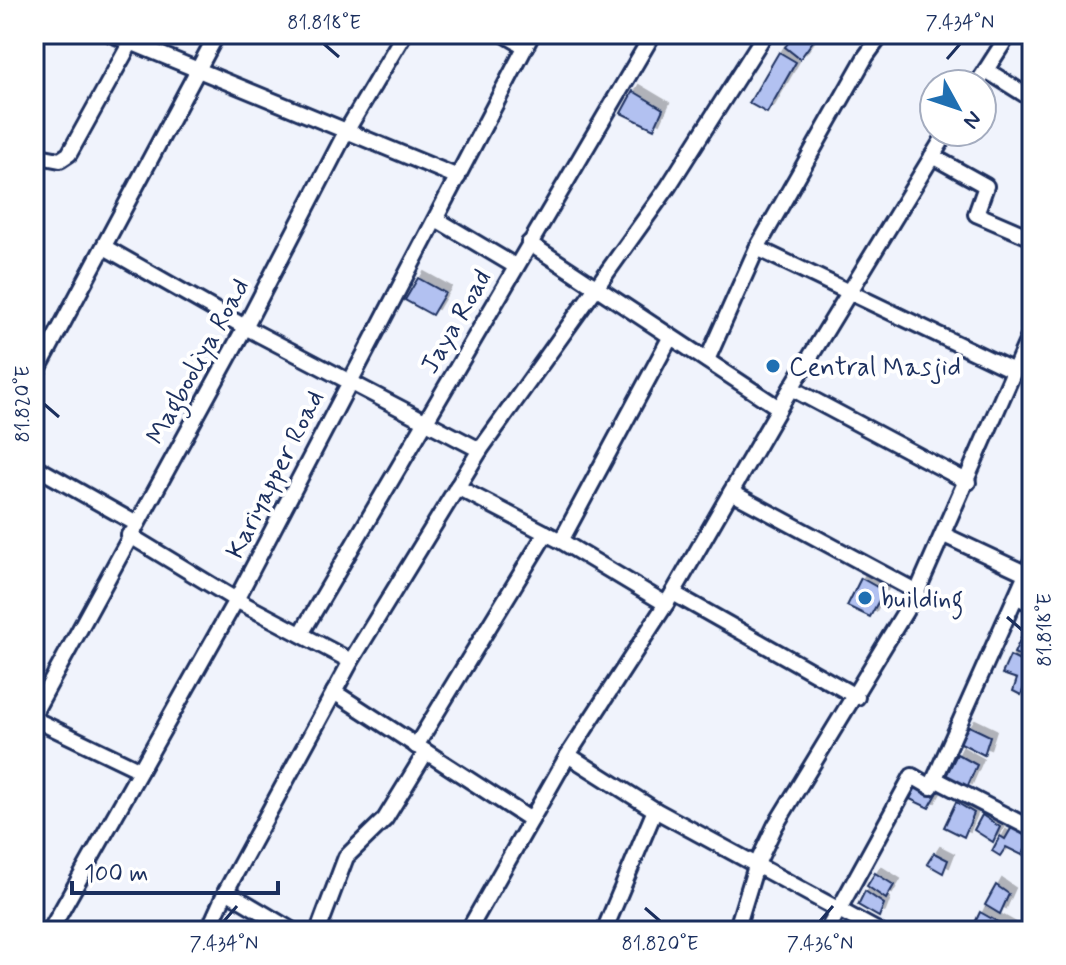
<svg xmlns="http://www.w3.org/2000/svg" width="1066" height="965" font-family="Mynerve,sans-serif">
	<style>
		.building { fill: #b2c1f1; stroke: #1b2f5e; stroke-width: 2; filter: url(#shadow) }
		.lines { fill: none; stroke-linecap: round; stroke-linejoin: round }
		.minor-casing { stroke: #1b2f5e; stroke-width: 20 }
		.minor { stroke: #fff; stroke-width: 14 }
		.ticks { fill: none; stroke: #1b2f5e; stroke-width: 3 }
		.poi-dot { fill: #1f6fb2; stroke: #fff; stroke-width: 3 }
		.labels { text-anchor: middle; stroke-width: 8; stroke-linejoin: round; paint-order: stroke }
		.street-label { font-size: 26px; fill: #1b2f5e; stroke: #fff }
		.poi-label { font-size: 26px; fill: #1b2f5e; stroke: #fff; text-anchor: start }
		.neatline { fill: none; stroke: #1b2f5e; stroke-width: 3 }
		.ticks-label { font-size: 20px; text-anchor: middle; fill: #1b2f5e }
	</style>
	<defs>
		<filter id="shadow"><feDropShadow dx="6" dy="-6" stdDeviation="0" flood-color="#0004"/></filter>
	</defs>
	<rect width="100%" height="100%" fill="#f0f3fc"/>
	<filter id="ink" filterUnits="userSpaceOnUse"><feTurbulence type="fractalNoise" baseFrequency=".0125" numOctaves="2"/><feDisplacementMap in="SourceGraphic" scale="16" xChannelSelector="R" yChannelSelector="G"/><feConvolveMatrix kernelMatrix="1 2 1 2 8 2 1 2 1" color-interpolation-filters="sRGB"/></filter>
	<g filter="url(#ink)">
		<g class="building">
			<path d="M795,34H818L800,59L785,47Z"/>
			<path d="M779,52L796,62L767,113L749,103Z"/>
			<path d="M633,91L663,109L654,129L621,113Z"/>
			<path d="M418,278L445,293L432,315L405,300Z"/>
			<path d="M861,578L884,591L870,617L847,606Z"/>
			<path d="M1021,638L1032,644V662L1014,653Z"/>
			<path d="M1010,656L1032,667L1021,695L1013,691L1017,679L1002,674Z"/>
			<path d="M969,726L990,736L984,755L959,742Z"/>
			<path d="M957,754L977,765L966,790L945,778Z"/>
			<path d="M917,784L937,794L929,808L910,799Z"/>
			<path d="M956,802L974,813L964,837L944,827Z"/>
			<path d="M982,815L1000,827L993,842L974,830Z"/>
			<path d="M1012,827L1032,839L1022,855L1006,847L1000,856L992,851L1000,836L1005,839Z"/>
			<path d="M934,853L948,860L943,873L927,864Z"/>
			<path d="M875,873L894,885L886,899L867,886Z"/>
			<path d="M996,885L1009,894L1000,914L985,905Z"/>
			<path d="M865,891L884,904L879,917L858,905Z"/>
			<path d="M980,912L1010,929L1009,931H971Z"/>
		</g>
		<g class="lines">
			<defs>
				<g id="minor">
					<path d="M111,34L458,177"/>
					<path d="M504,34L526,47"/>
					<path d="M986,70L1032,99"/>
					<path d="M977,84L1009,34"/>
					<path d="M34,155L60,160L69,154L131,42"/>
					<path d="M932,156L986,186L976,214L1032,238"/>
					<path d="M436,219L515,266"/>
					<path d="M529,243L779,408"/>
					<path d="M106,248L245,327L480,450"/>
					<path d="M757,248L1014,371"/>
					<path d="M707,360L757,248L866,56L882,34"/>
					<path d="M34,377L217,34"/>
					<path d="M791,388L968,482"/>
					<path d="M34,466L135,523"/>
					<path d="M457,487L561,541L670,338"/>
					<path d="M731,492L917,592"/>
					<path d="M129,535L236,600L351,661"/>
					<path d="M944,535L1027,574"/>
					<path d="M561,541L666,604"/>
					<path d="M673,593L857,697"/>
					<path d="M1017,597L1032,604"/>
					<path d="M301,634L653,34"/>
					<path d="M334,692L531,820"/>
					<path d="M34,713L245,327L347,130L404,34"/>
					<path d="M34,719L138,769"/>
					<path d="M416,746L546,533"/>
					<path d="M568,755L655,810L878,931"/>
					<path d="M935,779L1032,829"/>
					<path d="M226,891L293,931"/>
					<path d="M50,931L236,600L532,34"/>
					<path d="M208,931L226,891L351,661L480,450L668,187L765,34"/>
					<path d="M318,931L346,857L385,819L426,752"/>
					<path d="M468,931L568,755L673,593L785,398L947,132"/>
					<path d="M604,931L655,810"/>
					<path d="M736,931L756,866L775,826L917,592L1032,330"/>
					<path d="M827,931L912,776L931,787L1032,560"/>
				</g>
			</defs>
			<use href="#minor" class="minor-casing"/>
			<use href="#minor" class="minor"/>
		</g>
	</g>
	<path class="ticks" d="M324,44L339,57M947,59L960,44M44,404L59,417M1007,617L1022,630M645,908L660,921M224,921L237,906M820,921L833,906"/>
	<g class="poi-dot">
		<circle cx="773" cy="366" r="8"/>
		<circle cx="865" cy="598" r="8"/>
	</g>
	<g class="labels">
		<g class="street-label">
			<text transform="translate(455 321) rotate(-60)" y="9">Jaya Road</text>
			<text transform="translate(197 361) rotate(-61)" y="9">Magbooliya Road</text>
			<text transform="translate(274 474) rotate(-63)" y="9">Kariyapper Road</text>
		</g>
		<g class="poi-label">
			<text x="789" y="375">Central Masjid</text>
			<text x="881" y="607">building</text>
		</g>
	</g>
	<rect width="1066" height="965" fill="none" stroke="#fff" stroke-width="88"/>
	<g transform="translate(958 108) rotate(130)"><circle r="38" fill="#ffffff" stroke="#a4acbf" stroke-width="2"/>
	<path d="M0-6L14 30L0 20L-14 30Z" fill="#1f6fb2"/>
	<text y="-12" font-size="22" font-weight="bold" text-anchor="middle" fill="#1b2f5e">N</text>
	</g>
	<path d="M72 881v12h206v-12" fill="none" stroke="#1b2f5e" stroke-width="4"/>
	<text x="84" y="881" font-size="24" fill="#1b2f5e" stroke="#ffffff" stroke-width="6" paint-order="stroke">100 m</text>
	<rect x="44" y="44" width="978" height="877" class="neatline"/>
	<g class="ticks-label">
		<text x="324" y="29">81.818°E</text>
		<text x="960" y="29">7.434°N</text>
		<text transform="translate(22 404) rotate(-90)" y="7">81.820°E</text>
		<text transform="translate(1044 630) rotate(-90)" y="7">81.818°E</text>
		<text x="224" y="950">7.434°N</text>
		<text x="660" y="950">81.820°E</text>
		<text x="820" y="950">7.436°N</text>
	</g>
</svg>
